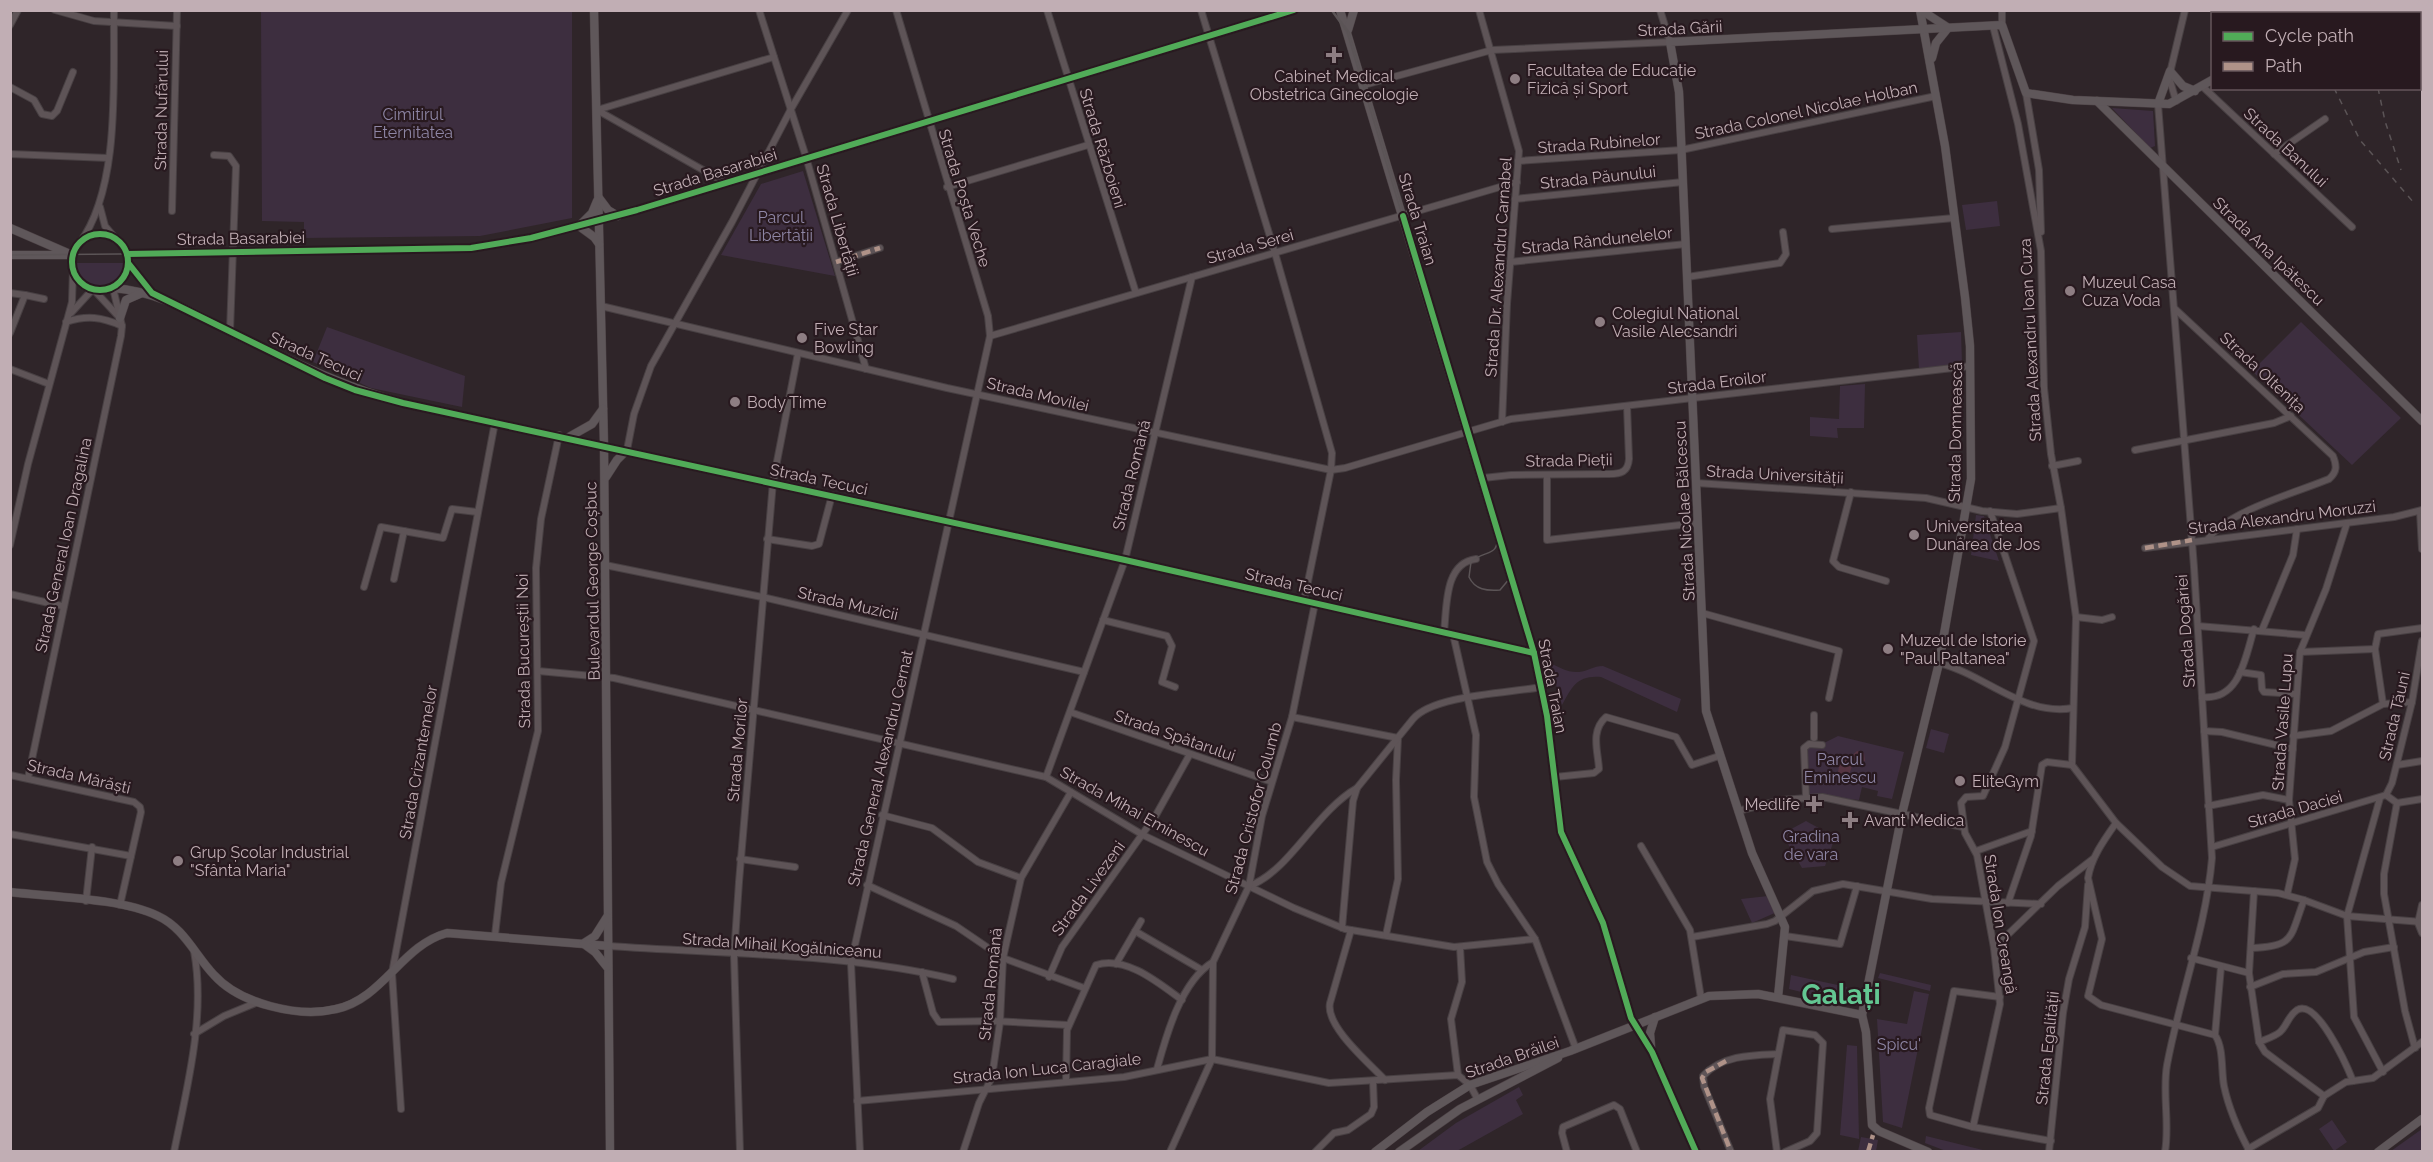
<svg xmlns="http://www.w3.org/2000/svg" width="2433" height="1162" font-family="Raleway,sans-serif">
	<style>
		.green { fill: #3d2e3f }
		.water { fill: #553441 }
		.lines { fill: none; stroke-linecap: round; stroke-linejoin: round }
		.minor-casing { stroke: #484043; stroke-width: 8 }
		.major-casing { stroke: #4c4245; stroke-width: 9 }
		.minor { stroke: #5e5457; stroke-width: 6 }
		.major { stroke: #5f575a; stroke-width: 8 }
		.tram { stroke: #5b5456; stroke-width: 1.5 }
		.rail { stroke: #5b5456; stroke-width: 1.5; stroke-dasharray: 6 6; stroke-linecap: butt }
		.quiet { stroke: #af9288; stroke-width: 4.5; stroke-dasharray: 9 4.5; stroke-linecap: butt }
		.cycleway-casing { stroke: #28191f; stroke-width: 10 }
		.cycleway { stroke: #51ab58; stroke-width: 6 }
		.poi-dot { fill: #8e7e83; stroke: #28191f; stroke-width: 2 }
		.labels { text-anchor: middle; stroke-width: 4.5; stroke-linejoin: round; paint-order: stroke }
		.street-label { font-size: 16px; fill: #c1aeb4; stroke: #28191f }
		.poi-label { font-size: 16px; fill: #c1aeb4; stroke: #28191f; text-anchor: start }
		.park-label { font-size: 16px; fill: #8e86a5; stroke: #28191f }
		.town-label { font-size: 28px; font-weight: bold; fill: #63c792; stroke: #28191f }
	</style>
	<rect width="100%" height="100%" fill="#2f2529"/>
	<g class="green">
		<path d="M261,11H572V218L480,236L304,238V222L262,221Z"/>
		<path d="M2112,108L2153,111L2155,146L2150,148Z"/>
		<path d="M803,171L835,276L721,255L761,184Z"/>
		<path d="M1997,201L2000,226L1966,230L1962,205Z"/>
		<path d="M76,263H125L119,279C101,292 80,286 76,263Z"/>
		<path d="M2301,322L2401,418L2352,465L2252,371Z"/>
		<path d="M327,327L465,376L462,407L371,388L313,362Z"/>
		<path d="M1961,332L1962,364L1919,369L1917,335Z"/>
		<path d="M1865,384L1864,428H1837L1838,438L1810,436V417L1839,419L1840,386Z"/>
		<path d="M1976,515L1984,516L1999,561L1971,555Z"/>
		<path d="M1550,663C1559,667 1568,673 1579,672C1588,671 1593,666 1603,666L1681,699L1677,712L1601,677C1577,675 1572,687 1562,705Z"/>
		<path d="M1931,729L1949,734L1944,753L1926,748Z"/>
		<path d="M1838,736L1904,752L1892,799L1877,796L1878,791L1862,787L1859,800L1808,795L1806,746L1824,743Z"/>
		<path d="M1806,821L1835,837L1825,866L1802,868L1782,834Z"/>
		<path d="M1768,896L1777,912L1752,923L1741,899Z"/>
		<path d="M1880,973L1931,985L1930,991L1878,978Z"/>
		<path d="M1791,975L1847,987L1843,1002L1789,989Z"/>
		<path d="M1914,991L1929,994L1902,1128L1883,1122L1877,1019L1907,1024Z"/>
		<path d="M1847,1045L1857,1046L1859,1139L1840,1135Z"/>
		<path d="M1519,1087L1523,1095L1516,1100L1523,1114L1457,1151H1418L1456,1123Z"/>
		<path d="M2332,1120L2347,1142L2334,1151L2319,1129Z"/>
		<path d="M2422,1129V1151H2391Z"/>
		<path d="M1926,1136L1987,1151H1946L1925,1143Z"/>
		<path d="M1861,1137L1878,1140L1876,1151H1858Z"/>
	</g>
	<path class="water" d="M1857,751L1864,753L1865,761L1853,762L1849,776H1840L1838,772L1840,761L1847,760Z"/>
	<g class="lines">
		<defs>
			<g id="minor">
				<path d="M55,10L94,21L177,26"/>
				<path d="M759,10L806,157L866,369"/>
				<path d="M1047,10L1136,293"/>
				<path d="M1201,10L1275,253L1332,453L1331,470L1304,601"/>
				<path d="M1479,10L1519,151L1507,304L1502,422"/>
				<path d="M2002,10V25"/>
				<path d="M10,25L18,10"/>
				<path d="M1993,26L2018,124L2041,251L2044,388L2051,454L2061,508L2076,617L2072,765"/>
				<path d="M1364,85L1492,50L1670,42L1660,10"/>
				<path d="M2202,86L2352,227"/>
				<path d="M10,87L34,100L42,114L52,116L57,111L73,72"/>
				<path d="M2026,93L2039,170L2041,232"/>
				<path d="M2176,101L2169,77L2185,10"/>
				<path d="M2158,104L2194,567L2212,858C2206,928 2180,995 2167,1065C2162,1093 2170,1123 2165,1152"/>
				<path d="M597,110L774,57"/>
				<path d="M597,110L726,183"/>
				<path d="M10,154L108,158"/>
				<path d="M2274,154L2325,119"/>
				<path d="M214,155L229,156L236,166L230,331"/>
				<path d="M1518,161L1681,150L1936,96"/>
				<path d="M947,187L1088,145"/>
				<path d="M1515,199L1683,182"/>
				<path d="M100,207L105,226L117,240"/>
				<path d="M172,211L177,10"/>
				<path d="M1832,229L1954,218"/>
				<path d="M79,244C121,188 113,79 114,10"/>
				<path d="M836,262L880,248"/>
				<path d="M1510,262L1686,244"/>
				<path d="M1687,277L1780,263L1786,254L1783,232"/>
				<path d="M10,293L25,295"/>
				<path d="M601,306L947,388L1331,470L1345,468L1511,419L1970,366"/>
				<path d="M2175,309L2333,456C2337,466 2337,472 2329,479C2295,493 2230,510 2208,539"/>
				<path d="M71,313L93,289L119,317"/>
				<path d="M66,322C87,315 102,317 122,326"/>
				<path d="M10,333L25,295L44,299"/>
				<path d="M990,336L1517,182"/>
				<path d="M10,369L49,384"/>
				<path d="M627,450L634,414L651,366L732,222L791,109L848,10"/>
				<path d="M2135,450L2274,423L2291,416"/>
				<path d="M2052,466L2078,461"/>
				<path d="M1547,475V540L1698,523"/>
				<path d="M1483,478L1511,475L1609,474C1621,474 1628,472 1629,459L1627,406"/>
				<path d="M1696,483L1926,498L1982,511L2017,514L2061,508"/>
				<path d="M1851,492L1833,561L1839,567L1886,581"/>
				<path d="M2420,511L2422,549"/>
				<path d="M767,539L812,546L819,544L832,495"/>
				<path d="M10,545L28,464L72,302L73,270"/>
				<path d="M2145,548L2394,517L2422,510"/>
				<path d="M605,565L762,597L1084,672"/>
				<path d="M394,579L404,531"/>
				<path d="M364,587L381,527L443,538L452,509L477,512"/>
				<path d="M10,594L62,606"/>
				<path d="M1702,613L1839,651L1829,698"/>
				<path d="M2076,617L2102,620L2112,617"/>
				<path d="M1103,620L1167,636L1172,646L1162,682L1175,687"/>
				<path d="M2198,626L2305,635"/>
				<path d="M2262,630L2293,555L2297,529"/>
				<path d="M1444,632C1447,607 1444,563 1476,559"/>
				<path d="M1453,634L1476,735L1474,797L1487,862L1498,884L1535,939L1576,1049"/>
				<path d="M2300,652L2375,649"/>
				<path d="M1939,663C1984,674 2024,717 2073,708"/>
				<path d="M538,671L614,678L1046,777L1143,835L1294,908L1345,929L1454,947L1535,939"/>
				<path d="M2240,672L2261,675L2262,689L2264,692L2295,694"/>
				<path d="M2202,697C2240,701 2245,658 2254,629"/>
				<path d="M2383,704L2375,649L2378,634L2422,628"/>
				<path d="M1070,712L1272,782"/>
				<path d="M1292,717L1398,738L1396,780L1398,879L1386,935"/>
				<path d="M2204,731L2222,732L2293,749"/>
				<path d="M2293,736L2331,731L2383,704L2412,702"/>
				<path d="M1814,738V715"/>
				<path d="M2072,765L2116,823L2162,867L2190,886L2278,893L2304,900L2347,916L2422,922"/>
				<path d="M2397,765L2422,761"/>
				<path d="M10,775L134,802L140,807L141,812L120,905"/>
				<path d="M1046,777L1125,560L1192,277"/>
				<path d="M1555,777L1594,773L1599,769C1598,751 1590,731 1606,717L1676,737L1692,765L1719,756"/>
				<path d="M28,778L121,336L122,326L113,288"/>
				<path d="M2386,795L2392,783L2412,702L2422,641"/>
				<path d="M2386,795L2397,803L2422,799"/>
				<path d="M1806,797L1804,748L1809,744L1822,745"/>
				<path d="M2380,798L2347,916L2354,1017L2383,1072"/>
				<path d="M2397,803L2384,874V894L2405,1011L2415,1048"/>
				<path d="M2208,806L2263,795L2289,800"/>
				<path d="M1738,811L1781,800L1822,797L1963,827"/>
				<path d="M882,815L932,828L978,862L1021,878"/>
				<path d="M2116,823C2104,840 2091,858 2088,878L2102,939L2088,996L2101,1005L2215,1035C2224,1048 2221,1071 2224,1086C2229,1110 2238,1130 2250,1152"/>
				<path d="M10,834L131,856"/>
				<path d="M1641,846L1690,930L1701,998"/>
				<path d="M2212,847L2386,795"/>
				<path d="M1976,851L2032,831"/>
				<path d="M740,859L795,867"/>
				<path d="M867,885L956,926L1003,958L1084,988"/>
				<path d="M1249,886C1290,871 1315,812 1357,788"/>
				<path d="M2254,891L2249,973L2259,1042L2265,1052L2324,1096"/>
				<path d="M2287,895L2295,859L2289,800L2300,652L2326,589L2347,523"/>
				<path d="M86,901L92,847"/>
				<path d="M2008,903L2031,836L2042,765L2047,762L2072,765"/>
				<path d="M2422,905L2418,923L2422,933"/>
				<path d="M1342,928L1353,801L1357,788L1413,719C1433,695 1509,693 1542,687"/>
				<path d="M1351,930L1330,1003C1325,1026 1369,1063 1385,1080"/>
				<path d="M1135,931L1202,970"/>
				<path d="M495,935L501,883L538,731L536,568L541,519L559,435"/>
				<path d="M1785,936L1840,944L1857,886"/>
				<path d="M1692,937L1767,924L1775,921L1813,891L1843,884L1932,899L2041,904"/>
				<path d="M609,946C721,954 843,953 953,979"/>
				<path d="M1994,948L2058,886L2093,859"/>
				<path d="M2251,948C2295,947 2290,937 2304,900"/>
				<path d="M2191,958L2249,973"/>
				<path d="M1116,964L1141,921"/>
				<path d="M922,972L933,1013L939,1022L993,1021L1068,1025"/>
				<path d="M1049,977L1062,947L1156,815L1190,754"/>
				<path d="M2250,987L2283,974L2316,972L2364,952L2394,947"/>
				<path d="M2000,997L1954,991L1929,1108L1930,1115L1973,1127L2051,1141"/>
				<path d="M194,1034L224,1016L258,1002"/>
				<path d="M2215,1035L2221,967"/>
				<path d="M2259,1042C2266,1039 2274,1037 2280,1032C2287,1026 2288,1016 2297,1010C2317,998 2347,1066 2353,1081"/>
				<path d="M1157,1069C1166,1036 1181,981 1213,962"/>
				<path d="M1458,1075L1451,1019L1462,982L1460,947"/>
				<path d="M1066,1082L1067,1030L1096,965C1126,955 1160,984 1182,1000"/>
				<path d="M2324,1096L2346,1082L2373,1078L2422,1042"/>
				<path d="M857,1101L1124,1077L1212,1059L1329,1083L1458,1075L1470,1085L1477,1098"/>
				<path d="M401,1109L392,973L495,422"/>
				<path d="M1973,1127L2000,1004L1994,948L1977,855L1965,833L1961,803L1966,797L1983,796L2005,747L2034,641L1990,511"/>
				<path d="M2248,1149L2318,1108L2324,1096"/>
				<path d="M174,1152C187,1087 206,1016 194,951"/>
				<path d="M740,1152L734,955L739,882L773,482L798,353"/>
				<path d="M860,1152L851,963L990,336L988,316L896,10"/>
				<path d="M963,1152L979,1103L992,1077L1000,1022L1003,958L1021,878L1071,792"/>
				<path d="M1170,1152L1212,1059L1213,962L1249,886L1262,816L1292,717L1315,603"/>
				<path d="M1315,1152L1334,1133L1348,1130L1371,1114L1374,1107L1373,1081"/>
				<path d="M1567,1152L1562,1133L1563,1127L1614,1105L1620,1109L1637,1152"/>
				<path d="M1731,1152L1704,1086L1703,1076C1722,1055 1753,1055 1778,1054"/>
				<path d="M1777,1152L1770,1099L1783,1030L1815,1035L1823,1043L1817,1133L1810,1141L1785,1152"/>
				<path d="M2049,1152L2063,1013L2069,979L2085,927L2088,885"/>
			</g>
			<g id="major">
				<path d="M594,10L604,445L610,1152"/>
				<path d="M1340,10L1534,653L1547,716L1561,832L1603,923L1631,1018L1652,1052L1696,1152"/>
				<path d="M1920,10L1945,146L1965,297L1970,346L1971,479L1939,663L1902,814L1862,1015L1866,1032L1872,1125L1879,1131L1928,1152"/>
				<path d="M1921,10L1947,27"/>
				<path d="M1348,30L1354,10"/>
				<path d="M1932,58L1936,43L1948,28"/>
				<path d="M2097,101L2422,421"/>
				<path d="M2158,104L2170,71L2183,86L2195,91"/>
				<path d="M599,198L608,210L618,216"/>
				<path d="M597,201L592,213L579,226L594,237L599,244"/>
				<path d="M10,228L72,255"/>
				<circle cx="100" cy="262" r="28"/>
				<path d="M127,254L471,248L531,238L637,210L1294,10"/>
				<path d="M10,255H68"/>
				<path d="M129,264L151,292"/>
				<path d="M113,288C161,291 202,318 245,339C298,364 347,388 403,403L1125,560L1534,653"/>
				<path d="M120,318L126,300L142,293"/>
				<path d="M569,437L592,424L603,409"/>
				<path d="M606,477L617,460L627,450"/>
				<path d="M10,892C53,897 121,898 158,916C184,928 195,955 214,975C240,1004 299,1018 336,1009C383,999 402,945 447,933L609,946"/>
				<path d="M584,943L595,936L607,917"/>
				<path d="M584,944L595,952L607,967"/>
				<path d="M1778,997L1785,927L1752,853L1706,711L1679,92L1670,42L2002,25L2026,93L2073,100L2169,104L2212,80"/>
				<path d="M1651,1047L1650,1033L1655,1017"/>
				<path d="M1375,1152L1427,1112L1470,1085L1570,1051L1709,996L1758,994L1862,1015"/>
				<path d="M1399,1152L1460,1109L1558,1058"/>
				<path d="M2378,1152L2422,1119"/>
			</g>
		</defs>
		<use href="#minor" class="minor-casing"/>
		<use href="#major" class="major-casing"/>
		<use href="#minor" class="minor"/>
		<use href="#major" class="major"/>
		<g class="tram">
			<path d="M1331,10L1347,32L1497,531C1500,560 1485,548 1471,562L1469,577C1475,590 1487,591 1500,590L1510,578L1505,547L1349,32L1332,10"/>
			<path d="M10,255L332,252L497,246L628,213L1295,10"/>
		</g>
		<g class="rail">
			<path d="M2317,10V14"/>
			<path d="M2364,10L2365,14"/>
			<path d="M2334,88L2360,140L2414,203"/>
			<path d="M2378,88L2385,121L2401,170"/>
		</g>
		<g class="quiet">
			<path d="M836,262L880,248"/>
			<path d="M2145,548L2192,540"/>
			<path d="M1726,1061L1706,1072L1702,1078L1731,1152"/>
			<path d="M1868,1152L1873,1135"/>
		</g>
		<defs>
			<g id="cycleway">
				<path d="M1403,216L1534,653L1547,716L1561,832L1603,923L1631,1018L1652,1052L1696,1152"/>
				<circle cx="100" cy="262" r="28"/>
				<path d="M127,254L471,248L531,238L637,210L1294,10"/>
				<path d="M129,264L152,293L325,378L355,390L403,403L1125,560L1534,653"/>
			</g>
		</defs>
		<use href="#cycleway" class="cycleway-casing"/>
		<use href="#cycleway" class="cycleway"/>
	</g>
	<g class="poi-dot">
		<path d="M1331 46h6v6h6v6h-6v6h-6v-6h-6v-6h6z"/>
		<circle cx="1515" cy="79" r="6"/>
		<circle cx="2070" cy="291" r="6"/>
		<circle cx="1600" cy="322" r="6"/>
		<circle cx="802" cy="338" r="6"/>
		<circle cx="735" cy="402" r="6"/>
		<circle cx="1914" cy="535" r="6"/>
		<circle cx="1888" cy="649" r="6"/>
		<circle cx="1960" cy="781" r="6"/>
		<path d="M1811 795h6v6h6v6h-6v6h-6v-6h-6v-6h6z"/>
		<path d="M1847 811h6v6h6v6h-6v6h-6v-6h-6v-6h6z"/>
		<circle cx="178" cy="861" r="6"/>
	</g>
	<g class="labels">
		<g class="street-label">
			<text transform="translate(1680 28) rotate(-3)" y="6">Strada Gării</text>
			<text transform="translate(161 110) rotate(-89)" y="6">Strada Nufărului</text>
			<text transform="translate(1806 110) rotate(-12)" y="6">Strada Colonel Nicolae Holban</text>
			<text transform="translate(1599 143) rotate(-4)" y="6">Strada Rubinelor</text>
			<text transform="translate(2286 147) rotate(43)" y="6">Strada Banului</text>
			<text transform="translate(1103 148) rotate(73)" y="6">Strada Războieni</text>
			<text transform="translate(715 172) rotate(-17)" y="6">Strada Basarabiei</text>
			<text transform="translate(1598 177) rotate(-6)" y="6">Strada Păunului</text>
			<text transform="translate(965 198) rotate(73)" y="6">Strada Poșta Veche</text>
			<text transform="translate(1418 219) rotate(73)" y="6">Strada Traian</text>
			<text transform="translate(838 220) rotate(74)" y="6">Strada Libertății</text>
			<text transform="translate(241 238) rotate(-1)" y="6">Strada Basarabiei</text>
			<text transform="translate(1597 240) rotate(-6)" y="6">Strada Rândunelelor</text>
			<text transform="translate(1250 246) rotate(-16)" y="6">Strada Serei</text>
			<text transform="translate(2269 251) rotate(44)" y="6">Strada Ana Ipătescu</text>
			<text transform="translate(1498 267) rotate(-86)" y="6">Strada Dr. Alexandru Carnabel</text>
			<text transform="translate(2030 340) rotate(-93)" y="6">Strada Alexandru Ioan Cuza</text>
			<text transform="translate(316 356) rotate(24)" y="6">Strada Tecuci</text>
			<text transform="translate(2263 372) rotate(43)" y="6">Strada Oltenița</text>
			<text transform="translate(1717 382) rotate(-7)" y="6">Strada Eroilor</text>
			<text transform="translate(1038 394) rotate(13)" y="6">Strada Movilei</text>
			<text transform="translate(1955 432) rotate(-89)" y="6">Strada Domnească</text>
			<text transform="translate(1569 460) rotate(-1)" y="6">Strada Pieții</text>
			<text transform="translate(1775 474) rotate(3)" y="6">Strada Universității</text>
			<text transform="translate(1131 475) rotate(-76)" y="6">Strada Română</text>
			<text transform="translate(819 479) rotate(12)" y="6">Strada Tecuci</text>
			<text transform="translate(1684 511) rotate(-93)" y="6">Strada Nicolae Bălcescu</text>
			<text transform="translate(2282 517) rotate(-7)" y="6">Strada Alexandru Moruzzi</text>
			<text transform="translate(63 545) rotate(-78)" y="6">Strada General Ioan Dragalina</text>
			<text transform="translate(592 581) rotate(-91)" y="6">Bulevardul George Coșbuc</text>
			<text transform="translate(1294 584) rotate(13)" y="6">Strada Tecuci</text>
			<text transform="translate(848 603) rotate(13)" y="6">Strada Muzicii</text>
			<text transform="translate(2185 631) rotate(-94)" y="6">Strada Dogăriei</text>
			<text transform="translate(523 651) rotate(-91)" y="6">Strada Bucureștii Noi</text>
			<text transform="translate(1553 686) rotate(79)" y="6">Strada Traian</text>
			<text transform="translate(2394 716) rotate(-77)" y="6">Strada Tăuni</text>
			<text transform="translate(2282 722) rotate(-86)" y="6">Strada Vasile Lupu</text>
			<text transform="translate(1175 735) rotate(19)" y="6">Strada Spătarului</text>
			<text transform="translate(737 750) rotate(-85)" y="6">Strada Morilor</text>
			<text transform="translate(418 762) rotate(-80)" y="6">Strada Crizantemelor</text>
			<text transform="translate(880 768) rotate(-77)" y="6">Strada General Alexandru Cernat</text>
			<text transform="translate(79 776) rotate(13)" y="6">Strada Mărăști</text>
			<text transform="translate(1253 808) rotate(-75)" y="6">Strada Cristofor Columb</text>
			<text transform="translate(2295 809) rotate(-16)" y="6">Strada Daciei</text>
			<text transform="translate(1135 811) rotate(29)" y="6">Strada Mihai Eminescu</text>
			<text transform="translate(1088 888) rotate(-54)" y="6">Strada Livezeni</text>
			<text transform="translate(2001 924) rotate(81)" y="6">Strada Ion Creangă</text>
			<text transform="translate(782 945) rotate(4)" y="6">Strada Mihail Kogălniceanu</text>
			<text transform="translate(990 984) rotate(-84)" y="6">Strada Română</text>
			<text transform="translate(2047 1048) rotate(-84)" y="6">Strada Egalității</text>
			<text transform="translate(1512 1057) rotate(-19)" y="6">Strada Brăilei</text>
			<text transform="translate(1047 1068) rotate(-6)" y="6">Strada Ion Luca Caragiale</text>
		</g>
		<g class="poi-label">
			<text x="1527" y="76">Facultatea de Educație<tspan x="1527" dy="18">Fizică și Sport</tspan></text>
			<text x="1334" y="82" text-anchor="middle">Cabinet Medical<tspan x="1334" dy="18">Obstetrica Ginecologie</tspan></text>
			<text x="2082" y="288">Muzeul Casa<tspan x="2082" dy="18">Cuza Voda</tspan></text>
			<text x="1612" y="319">Colegiul Național<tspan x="1612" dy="18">Vasile Alecsandri</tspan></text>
			<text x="814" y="335">Five Star<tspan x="814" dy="18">Bowling</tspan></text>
			<text x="747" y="408">Body Time</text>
			<text x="1926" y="532">Universitatea<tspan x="1926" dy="18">Dunărea de Jos</tspan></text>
			<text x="1900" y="646">Muzeul de Istorie<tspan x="1900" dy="18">"Paul Paltanea"</tspan></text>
			<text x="1972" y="787">EliteGym</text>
			<text x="1800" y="810" text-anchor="end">Medlife</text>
			<text x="1864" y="826">Avant Medica</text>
			<text x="190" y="858">Grup Școlar Industrial<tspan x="190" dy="18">"Sfânta Maria"</tspan></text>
		</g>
		<g class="park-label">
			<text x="413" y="120">Cimitirul<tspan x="413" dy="18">Eternitatea</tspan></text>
			<text x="781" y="223">Parcul<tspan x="781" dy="18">Libertății</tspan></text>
			<text x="1840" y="765">Parcul<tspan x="1840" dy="18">Eminescu</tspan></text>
			<text x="1811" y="842">Gradina<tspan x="1811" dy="18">de vara</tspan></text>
			<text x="1899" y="1050">Spicu'</text>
		</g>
		<g class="town-label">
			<text x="1841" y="1004">Galați</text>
		</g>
	</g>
	<rect width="2433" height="1162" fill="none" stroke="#c1aeb4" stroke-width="24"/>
	<rect x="2211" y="12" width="210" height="78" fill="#28191f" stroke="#65555b" stroke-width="1.5"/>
	<rect x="2223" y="32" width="30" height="9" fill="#51ab58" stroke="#65555b" stroke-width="1.5"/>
	<text x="2265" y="42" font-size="18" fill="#c1aeb4">Cycle path</text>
	<rect x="2223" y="62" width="30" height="9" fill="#af9288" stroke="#65555b" stroke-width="1.5"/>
	<text x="2265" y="72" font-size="18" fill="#c1aeb4">Path</text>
</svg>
